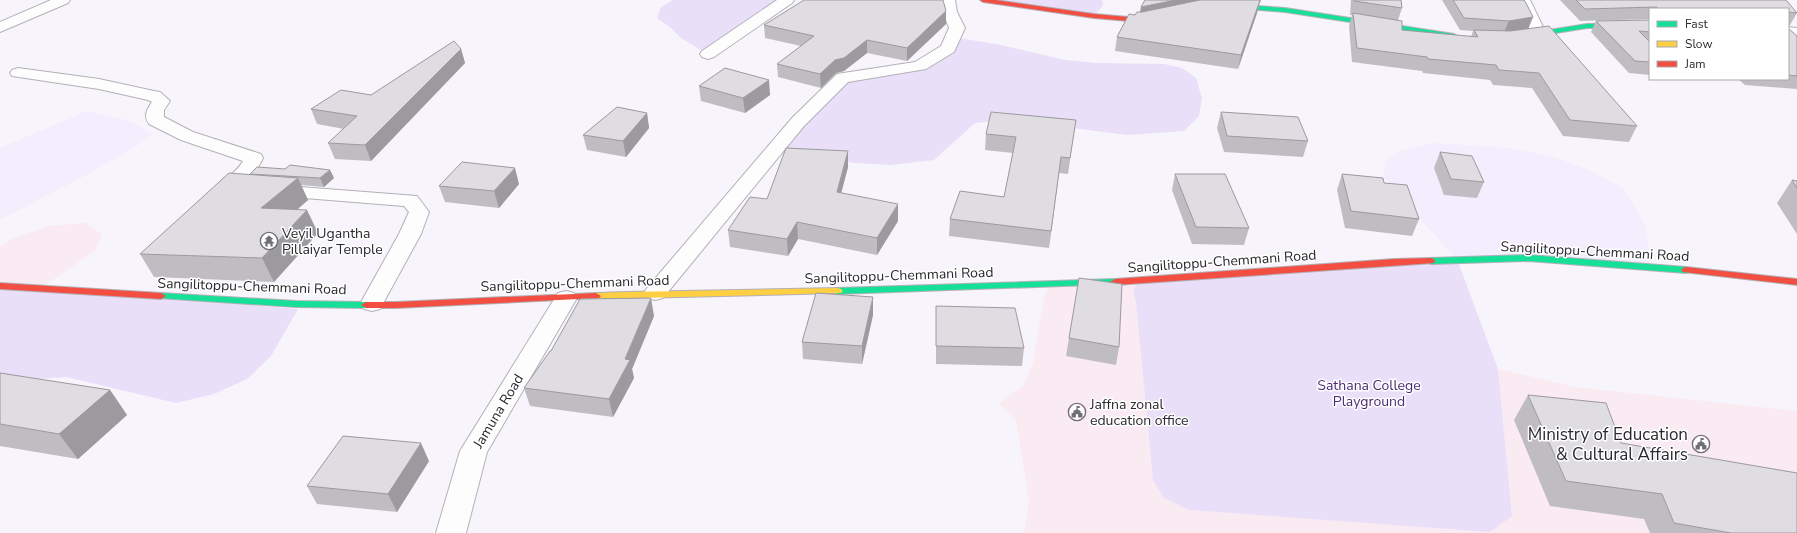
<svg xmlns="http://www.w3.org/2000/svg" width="1797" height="533" font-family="'Nunito Sans',sans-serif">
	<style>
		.commercial { fill: #faeaf2 }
		.built { fill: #f4edfd }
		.green { fill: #e9dff8 }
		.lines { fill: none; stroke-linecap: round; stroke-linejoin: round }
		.street-casing { stroke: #b3b1b7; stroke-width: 2 }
		.fast-casing { stroke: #b3b1b7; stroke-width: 2 }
		.slow-casing { stroke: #b3b1b7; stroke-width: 2 }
		.jam-casing { stroke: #b3b1b7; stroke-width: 2 }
		.street { fill: #fefdfe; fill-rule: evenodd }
		.fast { fill: #16e098; fill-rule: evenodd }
		.slow { fill: #ffcf43; fill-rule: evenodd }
		.jam { fill: #f24e42; fill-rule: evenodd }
		.wall { fill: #c0bdc2 }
		.shaded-wall { fill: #9c9a9e }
		.building { fill: #dfdce2; stroke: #9c9a9e }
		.labels { text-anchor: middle; stroke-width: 3; stroke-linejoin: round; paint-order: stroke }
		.poi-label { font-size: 14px; fill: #2a282d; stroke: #fff; text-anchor: start }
		.street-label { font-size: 14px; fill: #2a282d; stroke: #fff }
		.park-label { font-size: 14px; fill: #4f2a75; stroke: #fff }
		.near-poi-label { font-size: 17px; fill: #2a282d; stroke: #fff; text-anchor: end }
	</style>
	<rect width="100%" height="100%" fill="#f7f4fb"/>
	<g class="commercial">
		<path d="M86,223L102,235L95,250L40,289L0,286V247L13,238L50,226Z"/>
		<path d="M1138,281L1133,291L1136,302L1153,480L1189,510L1490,532L1512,516L1498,369L1575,387L1797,411V533H1024L1029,501L1016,420L999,403L1023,386L1033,363L1044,298L1050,284Z"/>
	</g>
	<g class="built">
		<path d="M87,111L126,120L142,127L152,134L135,147L86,175L0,220V148Z"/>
		<path d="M1434,143L1509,148L1554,157L1591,171L1623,188L1645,225L1652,266L1457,259L1414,213L1383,176L1386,161L1402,150Z"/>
	</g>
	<g class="green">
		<path d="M673,0H787L708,54L681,38L671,28L657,18L661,7Z"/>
		<path d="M983,0H1102L1103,5L1094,16Z"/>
		<path d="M953,37L1001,45L1065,60L1096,63L1164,64L1182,68L1196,78L1202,98L1199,116L1184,131L1127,135L1042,124L994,121L975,123L934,160L890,165L855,163L776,148L843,78L920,66Z"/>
		<path d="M1457,259L1498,369L1512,516L1490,532L1189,510L1164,498L1153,480L1136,302L1133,291L1138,281Z"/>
		<path d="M0,286L298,309L271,356L247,379L214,394L176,403L66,377L0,382Z"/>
	</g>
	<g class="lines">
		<defs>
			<g id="street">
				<path d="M51,0H70L68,3L0,32V22Z"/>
				<path d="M777,0H794L792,3L714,57L708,59L702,57L700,54L702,51Z"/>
				<path d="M941,0H955L957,12L965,28L954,52L926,69L848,82L804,126L663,298L655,300L647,298L644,293L647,288L792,118L837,74L915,62L941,46L949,28L943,12Z"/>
				<path d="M1516,0H1530L1547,35L1544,38L1539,40L1534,38Z"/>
				<path d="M1788,27L1797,28V38L1788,37Z"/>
				<path d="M18,68L99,79L154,91L160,92L170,101L164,110V117L193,132L261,154L263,158L253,177L242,186L244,189L241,193L234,195L220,192L217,188C225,176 235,175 243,161L181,140L149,124C143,116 147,109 152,102L148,100L99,89L12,76L10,73L12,70Z"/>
				<path d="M274,185L417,196L429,212L421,234L380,309L372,311L364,309L360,304L399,234L409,212L404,206L267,195L264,191L267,187Z"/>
				<path d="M566,291L574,293L577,298L487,452L466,533H436L460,451L558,293Z"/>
			</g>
			<g id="fast">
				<path d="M1228,4L1285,8L1454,34L1457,36L1454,38L1285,12L1226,7L1225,6Z"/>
				<path d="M1650,23V27L1587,28L1524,38L1521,36L1524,34L1587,24Z"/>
				<path d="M1529,255L1686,267L1691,270L1686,273L1529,261L1431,264L1427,261L1431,258Z"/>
				<path d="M1115,279L1120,282L1118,284L838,294L833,291L838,288Z"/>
				<path d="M161,293L296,301L366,302L371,305L366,308L296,307L158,298L156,296L158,294Z"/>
			</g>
			<path id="slow" d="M838,288L841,289L843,291L841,293L596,299L591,296L596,293L626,292Z"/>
			<g id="jam">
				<path d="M980,0H995L1094,14L1140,18L1155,15L1158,17L1140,22L1094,18L983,2Z"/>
				<path d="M1431,258L1434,259L1435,261L1434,263L1115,285L1110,282L1115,279L1394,259Z"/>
				<path d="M1686,267L1797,279V285L1683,272L1681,270L1683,268Z"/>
				<path d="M0,283L161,293L166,296L161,299L0,289Z"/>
				<path d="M596,293L601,296L599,298L396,308H366L361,305L366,302H396Z"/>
			</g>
		</defs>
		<use href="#street" class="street-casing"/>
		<use href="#fast" class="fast-casing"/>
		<use href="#slow" class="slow-casing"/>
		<use href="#jam" class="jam-casing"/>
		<use href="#street" class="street"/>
		<use href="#fast" class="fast"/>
		<use href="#slow" class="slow"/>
		<use href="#jam" class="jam"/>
	</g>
	<g class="wall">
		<path d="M1145,0H1261V2H1260L1257,13L1238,69L1115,51L1117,37L1135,15L1140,12L1141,7Z"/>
		<path d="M1351,0H1401L1402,8L1398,20L1402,30L1471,37L1473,31L1460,30L1442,0H1524L1533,17L1528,29L1637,126L1629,142L1563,136L1532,88L1493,85L1490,80L1423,73L1422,71L1352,62L1349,26L1352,15H1350Z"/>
		<path d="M1560,0H1786L1797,13L1790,25H1788V9H1650V19L1580,21Z"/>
		<path d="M946,11V24L907,61L867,53L844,71L836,73L821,88L778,77L777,64L801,46L765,38L764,25Z"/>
		<path d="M1650,20V75L1629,73L1591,32L1596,21Z"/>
		<path d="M1788,28L1797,36V89L1745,85L1738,79H1788Z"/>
		<path d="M461,49L465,63L371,161L335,159L328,143L344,129L317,124L311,109L371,95Z"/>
		<path d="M699,86L770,95L745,113L701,101Z"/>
		<path d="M1221,112L1308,141L1303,157L1224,152L1217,128Z"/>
		<path d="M647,113L649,128L626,157L587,150L583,135Z"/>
		<path d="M1076,120L1068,174L1059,173L1049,248L949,236L950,219L1004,197L1013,153L985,150L986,134Z"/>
		<path d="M1440,152L1484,182L1477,198L1444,195L1434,168Z"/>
		<path d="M848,167L841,193L898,221L877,255L798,239L788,256L730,247L728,230L767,199Z"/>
		<path d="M285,169L330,170L334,178L324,187L301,185L308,200L297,210L318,233L274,282L154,277L140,254L250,174Z"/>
		<path d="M1175,174L1249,228L1244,245L1192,244L1172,190Z"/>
		<path d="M1342,174L1384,183L1419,219L1412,236L1345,228L1337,190Z"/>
		<path d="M1792,180L1797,181V234L1777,203Z"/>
		<path d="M519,184L499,208L445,202L439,186Z"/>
		<path d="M873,297V315L862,364L803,359L802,342Z"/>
		<path d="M936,306L1024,348L1022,366L936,364Z"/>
		<path d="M654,316L632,369L634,378L613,417L530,406L524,388L551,351Z"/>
		<path d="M1069,338L1119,347L1116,365L1066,356Z"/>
		<path d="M0,373L110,390L127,415L78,459L0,446Z"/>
		<path d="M1528,395L1621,443L1797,533H1650L1644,519L1550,506L1514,420Z"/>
		<path d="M429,461L397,512L317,504L307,486Z"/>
	</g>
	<g class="shaded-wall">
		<path d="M1176,0H1210L1140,14L1141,7Z"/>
		<path d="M1260,0L1257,13L1238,69L1241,55Z"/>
		<path d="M946,11V24L907,61V48Z"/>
		<path d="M1533,17L1528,29L1504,32L1509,21Z"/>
		<path d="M867,40V53L844,71L836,73L821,88L820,74L835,60Z"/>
		<path d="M461,49L465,63L371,161L365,145Z"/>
		<path d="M769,80L770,95L745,113L743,98Z"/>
		<path d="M647,113L649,128L626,157L623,141Z"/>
		<path d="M848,151V167L837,209V192Z"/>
		<path d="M1061,157L1059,173L1049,248L1051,231Z"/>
		<path d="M515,168L519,184L499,208L494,191Z"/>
		<path d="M330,170L334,178L324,187L320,178Z"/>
		<path d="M298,178L308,200L272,231L261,208Z"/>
		<path d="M898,204V221L877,255V238Z"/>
		<path d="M307,210L318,233L274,282L262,258Z"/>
		<path d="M797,222L798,239L788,256L787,239Z"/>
		<path d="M873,297V315L862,364V346Z"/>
		<path d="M651,298L654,316L632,369L634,378L613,417L609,399Z"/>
		<path d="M110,390L127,415L78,459L59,434Z"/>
		<path d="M421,443L429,461L397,512L388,494Z"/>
	</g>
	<g class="building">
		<path d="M804,0H943L946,11L907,48L867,40L844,58L835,60L820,74L777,64L814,36L764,25Z"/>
		<path d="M1145,0H1176L1141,7Z"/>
		<path d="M1200,0H1260L1241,55L1117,37L1129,14L1135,15L1137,12H1142Z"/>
		<path d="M1354,0H1401L1402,8L1354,1Z"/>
		<path d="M1453,0H1524L1526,3L1533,17L1509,21L1464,18Z"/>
		<path d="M1576,0H1786L1797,13L1788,12V9H1657V7L1585,9Z"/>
		<path d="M1353,13L1402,21V30L1478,37L1474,30L1510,31L1549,26L1637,126L1570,120L1539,73L1499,70L1496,65L1428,59L1427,57L1357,48Z"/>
		<path d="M1650,20V32L1639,31L1650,42V62L1635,61L1596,21Z"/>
		<path d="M1788,28L1797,36V76L1788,75Z"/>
		<path d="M454,41L461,49L365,145L328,143L357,116L311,109L341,90L371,95Z"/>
		<path d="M725,68L769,80L743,98L699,86Z"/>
		<path d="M617,107L647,113L623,141L583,135Z"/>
		<path d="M991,112L1076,120L1070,158L1061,157L1051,231L950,219L960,191L1004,197L1016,137L986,134Z"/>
		<path d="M1221,112L1298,117L1308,141L1227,136Z"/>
		<path d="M786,148L848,151L837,192L898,204L877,238L797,222L787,239L728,230L750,197L767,199Z"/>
		<path d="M1440,152L1472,156L1484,182L1451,179Z"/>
		<path d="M462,162L515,168L494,191L439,186Z"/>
		<path d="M290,165L330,170L320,178L250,174L257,167L285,169Z"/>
		<path d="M229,173L298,178L261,208L307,210L262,258L140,254Z"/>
		<path d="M1175,174H1225L1249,228L1196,227Z"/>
		<path d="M1342,174L1383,178L1384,183L1407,185L1419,219L1351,211Z"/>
		<path d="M1792,180L1797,181V188Z"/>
		<path d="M1079,278L1122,284L1119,347L1069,338Z"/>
		<path d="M816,293L873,297L862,346L802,342Z"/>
		<path d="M651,298L625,359L630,360L609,399L524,388L550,351H551L580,299Z"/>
		<path d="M936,306L1015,308L1024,348L936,346Z"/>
		<path d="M0,373L110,390L59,434L0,424Z"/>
		<path d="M1528,395L1606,403L1621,443L1797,473V533H1731L1674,523L1662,494L1566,481Z"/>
		<path d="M343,436L421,443L388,494L307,486Z"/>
	</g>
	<defs>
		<symbol id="temple-ring" viewBox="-11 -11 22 22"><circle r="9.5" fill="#fff" stroke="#726f75" stroke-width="1.5"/><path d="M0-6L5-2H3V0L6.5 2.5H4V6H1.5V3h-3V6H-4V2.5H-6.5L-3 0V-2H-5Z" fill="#726f75"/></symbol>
		<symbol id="civic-ring" viewBox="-11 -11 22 22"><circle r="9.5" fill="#fff" stroke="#726f75" stroke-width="1.5"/><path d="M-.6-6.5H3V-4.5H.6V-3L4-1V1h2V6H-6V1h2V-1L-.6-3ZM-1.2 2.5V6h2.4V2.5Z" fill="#726f75"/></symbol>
	</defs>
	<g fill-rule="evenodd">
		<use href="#temple-ring" x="259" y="231" width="20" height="20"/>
		<use href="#civic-ring" x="1067" y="402" width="20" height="20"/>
		<use href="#civic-ring" x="1691" y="434" width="20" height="20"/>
	</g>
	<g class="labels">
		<g class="poi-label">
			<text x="282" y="238">Veyil Ugantha<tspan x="282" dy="16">Pillaiyar Temple</tspan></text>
			<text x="1090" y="409">Jaffna zonal<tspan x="1090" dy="16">education office</tspan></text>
		</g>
		<g class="street-label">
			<text transform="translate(1595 251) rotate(3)" y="5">Sangilitoppu-Chemmani Road</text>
			<text transform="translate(1222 261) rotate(-4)" y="5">Sangilitoppu-Chemmani Road</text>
			<text transform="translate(899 275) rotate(-2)" y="5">Sangilitoppu-Chemmani Road</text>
			<text transform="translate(575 283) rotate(-2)" y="5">Sangilitoppu-Chemmani Road</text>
			<text transform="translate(252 286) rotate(2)" y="5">Sangilitoppu-Chemmani Road</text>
			<text transform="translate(498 411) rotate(-59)" y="5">Jamuna Road</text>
		</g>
		<g class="park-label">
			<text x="1369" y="390">Sathana College<tspan x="1369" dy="16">Playground</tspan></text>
		</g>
		<g class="near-poi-label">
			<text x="1688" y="440">Ministry of Education<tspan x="1688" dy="20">&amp; Cultural Affairs</tspan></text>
		</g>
	</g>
	<rect x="1649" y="8" width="140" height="72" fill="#ffffff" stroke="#aaa9ab"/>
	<rect x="1657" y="21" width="20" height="6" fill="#16e098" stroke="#aaa9ab"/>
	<text x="1685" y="28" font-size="12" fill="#2a282d">Fast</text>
	<rect x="1657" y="41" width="20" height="6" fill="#ffcf43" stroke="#aaa9ab"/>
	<text x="1685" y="48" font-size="12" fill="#2a282d">Slow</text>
	<rect x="1657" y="61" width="20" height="6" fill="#f24e42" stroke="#aaa9ab"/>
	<text x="1685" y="68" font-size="12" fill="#2a282d">Jam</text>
</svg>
